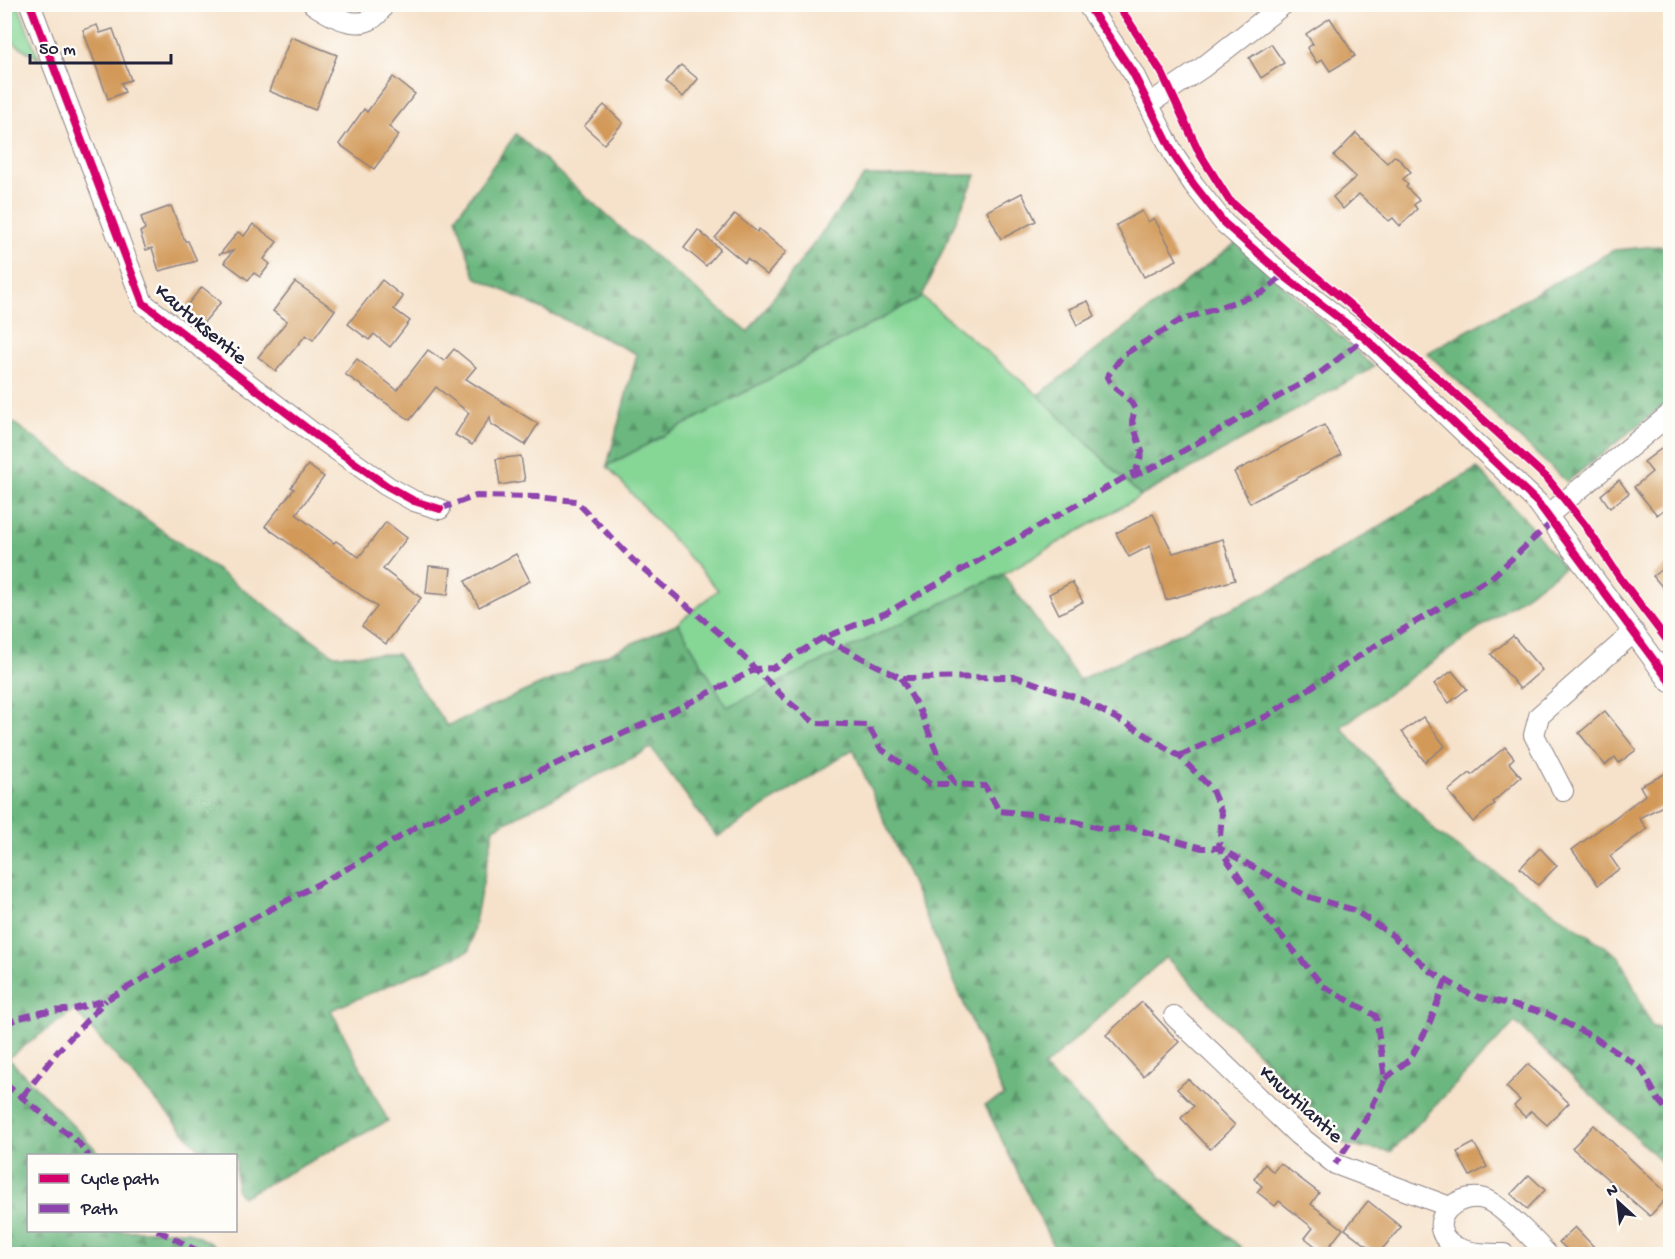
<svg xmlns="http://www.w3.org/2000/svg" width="1675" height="1259" font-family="'Gochi Hand',sans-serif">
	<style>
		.green { fill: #86d696; stroke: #547c68; stroke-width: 1.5 }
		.forest { fill: url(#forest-firs); stroke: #476c5d; stroke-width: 1.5 }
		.building { fill: #d29958 }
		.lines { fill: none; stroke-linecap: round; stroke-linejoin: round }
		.minor-casing { stroke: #8c8283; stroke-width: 22 }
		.minor { stroke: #fff; stroke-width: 20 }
		.quiet { stroke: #8e44ad; stroke-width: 6; stroke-dasharray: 12 6; stroke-linecap: butt }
		.cycleway-casing { stroke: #fdfcf7; stroke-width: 11 }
		.cycleway { stroke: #d6006c; stroke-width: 8 }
		.labels { text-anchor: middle; stroke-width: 5; stroke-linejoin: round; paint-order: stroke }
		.street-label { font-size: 21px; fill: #22223b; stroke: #fdfcf7 }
	</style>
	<defs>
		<pattern id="forest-firs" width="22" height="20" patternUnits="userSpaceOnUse" patternTransform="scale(1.5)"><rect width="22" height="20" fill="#6cb77f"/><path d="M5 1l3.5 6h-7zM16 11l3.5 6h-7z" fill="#589469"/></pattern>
	</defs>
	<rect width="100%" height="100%" fill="#fdfcf7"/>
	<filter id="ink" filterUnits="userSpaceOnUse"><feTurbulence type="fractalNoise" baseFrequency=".0167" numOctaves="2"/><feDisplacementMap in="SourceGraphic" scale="12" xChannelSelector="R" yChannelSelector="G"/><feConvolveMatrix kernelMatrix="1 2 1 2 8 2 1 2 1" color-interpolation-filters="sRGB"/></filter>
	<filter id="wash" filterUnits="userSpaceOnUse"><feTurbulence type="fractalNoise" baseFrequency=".008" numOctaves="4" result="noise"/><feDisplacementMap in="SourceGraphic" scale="24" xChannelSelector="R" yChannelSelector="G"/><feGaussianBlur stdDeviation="1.35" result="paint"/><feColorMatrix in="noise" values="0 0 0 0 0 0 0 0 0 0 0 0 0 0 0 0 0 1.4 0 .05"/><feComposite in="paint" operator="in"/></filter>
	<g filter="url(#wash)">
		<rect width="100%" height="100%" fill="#f6e2cb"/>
		<g class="green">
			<path d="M4,5H18L39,59L5,37Z"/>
			<path d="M922,297L1038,395L1141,496L1003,574L727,708L678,623L718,590L607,466Z"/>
		</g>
		<g class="forest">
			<path d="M516,134L631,237L748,332L864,176L976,175L922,297L607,466L637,354L475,277L456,217Z"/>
			<path d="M1236,243L1374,367L1141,496L1038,395Z"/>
			<path d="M1670,245V400L1567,482L1427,353L1614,250Z"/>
			<path d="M4,416L334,655L397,654L447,726L678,623L727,707L1003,574L1079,680L1283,584L1477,468L1523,517L1564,568L1341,727L1437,833L1620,957L1652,1027H1670V1170L1515,1022L1391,1152L1346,1145L1166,957L1043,1068L1248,1254H1057L985,1105L1004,1096L853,749L717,837L651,748L494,828L469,951L331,1010L388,1121L242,1197L236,1189V1156L205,1155L74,1010L8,1058L101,1155L28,1156V1230L188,1231L230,1254H5Z"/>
		</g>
		<g id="blocks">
			<g class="building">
				<path d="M1330,18L1355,56L1330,71L1322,59L1317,63L1307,48L1313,44L1306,34Z"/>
				<path d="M97,25L100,33L113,29L131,80L121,83L125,92L108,99L83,30Z"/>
				<path d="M291,37L337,55L315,110L269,91Z"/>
				<path d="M1271,44L1284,63L1261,78L1249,58Z"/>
				<path d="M681,65L698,79L683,97L666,83Z"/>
				<path d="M393,77L415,94L389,127L399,135L374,169L339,144L364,109L367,112Z"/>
				<path d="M604,105L623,123L604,144L584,126Z"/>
				<path d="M1356,133L1387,163L1394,156L1397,157L1411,172L1403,179L1408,185L1406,187L1419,200L1414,205L1417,209L1400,226L1393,218L1389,221L1359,194L1343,209L1333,197L1356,177L1334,156Z"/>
				<path d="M1022,193L1036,221L1001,239L987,211Z"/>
				<path d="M171,206L185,241H188L197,261L159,271L152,248L146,250L140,232L145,229L141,217Z"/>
				<path d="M1142,211L1148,222L1154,218L1177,260L1144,277L1116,225Z"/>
				<path d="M735,214L757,232L759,229L786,252L767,275L747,259L745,263L715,238Z"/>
				<path d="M253,224L277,242L264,259L270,264L260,277L254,273L248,280L224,262L233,251L220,254L238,232L244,236Z"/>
				<path d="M698,230L720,249L706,266L684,248Z"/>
				<path d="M382,280L403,297L394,309L410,321L390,347L374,334L369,340L348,324Z"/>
				<path d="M295,282L335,310L313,340L306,335L276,371L258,357L287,321L273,311Z"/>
				<path d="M202,287L221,302L201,326L182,311Z"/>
				<path d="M1088,301L1095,316L1077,325L1069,309Z"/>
				<path d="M454,349L476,367L466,379L538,424L525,445L491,424L490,417L472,445L455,435L469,413L436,387L410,420L345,374L357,359L397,390L428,350L444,361Z"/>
				<path d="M1324,425L1341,455L1250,503L1234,472Z"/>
				<path d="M1671,441V504L1657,515L1634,487L1652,472L1644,462Z"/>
				<path d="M521,456L525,481L500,485L496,459Z"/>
				<path d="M308,465L324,477L296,514L334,543L336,541L359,557L386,522L407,538L383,569L421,598L386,644L362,626L377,607L265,526L294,489L291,487Z"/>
				<path d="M1619,480L1629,493L1610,508L1601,495Z"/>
				<path d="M1153,514L1173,553L1223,539L1235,580L1166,600L1150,546L1129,557L1116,533Z"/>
				<path d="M516,554L530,581L479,607L465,581Z"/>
				<path d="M1671,562V597L1653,576Z"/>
				<path d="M429,566L451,568L448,595L426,593Z"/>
				<path d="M1072,582L1083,602L1059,614L1049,594Z"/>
				<path d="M1513,636L1542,670L1520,689L1491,654Z"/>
				<path d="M1452,671L1467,689L1449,703L1434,684Z"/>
				<path d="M1605,711L1636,750L1619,763L1615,757L1605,765L1579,733Z"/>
				<path d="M1423,717L1445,746L1425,762L1402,732Z"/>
				<path d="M1505,747L1514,758L1509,763L1521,777L1493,802L1495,804L1473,822L1448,791L1470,773L1472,775Z"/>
				<path d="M1671,771V802L1639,818L1647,829L1610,856L1619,869L1598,885L1572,850L1645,795L1640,786Z"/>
				<path d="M1540,848L1557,866L1538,885L1520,868Z"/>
				<path d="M1142,1002L1179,1042L1143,1076L1106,1035Z"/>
				<path d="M1528,1064L1569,1103L1547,1125L1531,1111L1525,1117L1514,1106L1520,1100L1506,1087Z"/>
				<path d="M1188,1079L1235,1125L1210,1149L1181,1118L1194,1106L1177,1089Z"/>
				<path d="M1594,1125L1669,1195L1650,1216L1572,1148Z"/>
				<path d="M1474,1143L1487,1167L1470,1176L1457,1152Z"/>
				<path d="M1280,1163L1319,1193L1311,1204L1343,1229L1324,1253L1305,1238L1313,1228L1279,1201L1275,1206L1257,1192L1262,1186L1254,1179L1265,1164L1273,1172Z"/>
				<path d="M1529,1175L1545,1190L1527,1209L1511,1194Z"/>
				<path d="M1368,1201L1401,1227L1378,1254L1345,1229Z"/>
				<path d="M1575,1227L1595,1248L1588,1254H1572L1559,1242Z"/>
			</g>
		</g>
	</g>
	<g filter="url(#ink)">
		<use href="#blocks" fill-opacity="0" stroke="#8c8283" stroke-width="1.5"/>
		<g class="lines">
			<defs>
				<g id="minor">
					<path d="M30,4L143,303L317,436L387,486L414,501L440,509"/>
					<path d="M313,4C335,19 369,37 384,4"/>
					<path d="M1087,4L1133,73L1175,157L1194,185L1224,223L1283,275L1365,338L1538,503L1670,682"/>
					<path d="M1149,104L1202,68L1284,4"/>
					<path d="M1547,516L1670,414"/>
					<path d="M1563,791L1534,735L1539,716L1634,632"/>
					<path d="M1174,1016L1298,1135L1335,1164L1450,1207"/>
					<path d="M1504,1254C1489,1254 1472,1254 1458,1248C1420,1228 1452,1191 1484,1199C1501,1204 1535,1241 1547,1254"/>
				</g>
			</defs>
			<use href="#minor" class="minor-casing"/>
			<use href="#minor" class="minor"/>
			<g class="quiet">
				<path d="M1131,477L1160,464L1320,373L1365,338"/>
				<path d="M440,509L476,496L537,497L576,501L633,560L725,638L784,698L815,723L868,725L881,749L930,784H955"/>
				<path d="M823,638L901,678L1017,677L1080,699L1136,729L1179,756L1211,788L1222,814L1219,848L1306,896L1354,910L1392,935L1430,971L1471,995L1546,1013L1595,1038L1641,1068L1659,1101L1670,1114"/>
				<path d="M901,678L920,711L940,760L955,784L985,786L999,811L1052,816L1107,830L1132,828L1202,848H1219L1270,922L1323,986L1376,1016L1385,1079L1367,1117L1335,1164"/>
				<path d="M1179,756L1267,716L1378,644L1492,577L1552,522"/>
				<path d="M4,1025L16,1019L44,1012L74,1009L106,1000L175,960L352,866L416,827L673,711L756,669L773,668L823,638L886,613L1136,471L1142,452L1132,421L1135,409C1126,391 1116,395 1107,377L1123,355L1181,320L1262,293L1283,275"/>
				<path d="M1385,1079L1410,1059L1428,1027L1446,980"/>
				<path d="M4,1083L78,1142L89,1156"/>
				<path d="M22,1097L58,1051L106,1000"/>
				<path d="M157,1230L204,1254"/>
			</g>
			<defs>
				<g id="cycleway">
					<path d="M30,4L143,303L317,436L387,486L414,501L440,509"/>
					<path d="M1087,4L1133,73L1175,157L1194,185L1224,223L1283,275L1365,338L1538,503L1670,682"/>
					<path d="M1115,4L1126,17L1162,73L1200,154L1229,200L1294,258L1439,379L1548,479L1585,525L1620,578L1670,644"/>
				</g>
			</defs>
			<use href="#cycleway" class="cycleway-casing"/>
			<use href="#cycleway" class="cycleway"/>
		</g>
	</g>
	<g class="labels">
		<g class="street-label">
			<text transform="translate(202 323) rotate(40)" y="7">Kautuksentie</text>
			<text transform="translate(1302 1103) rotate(42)" y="7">Knuutilantie</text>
		</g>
	</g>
	<rect width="1675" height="1259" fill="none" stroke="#fdfcf7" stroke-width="24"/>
	<rect x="27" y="1154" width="210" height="78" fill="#fdfcf7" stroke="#a5a5ac" stroke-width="1.5"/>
	<rect x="39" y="1174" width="30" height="9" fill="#d6006c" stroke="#a5a5ac" stroke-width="1.5"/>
	<text x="81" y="1184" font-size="18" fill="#22223b">Cycle path</text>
	<rect x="39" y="1204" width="30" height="9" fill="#8e44ad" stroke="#a5a5ac" stroke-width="1.5"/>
	<text x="81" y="1214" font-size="18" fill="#22223b">Path</text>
	<g transform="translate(1618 1202) rotate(333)" stroke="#fdfcf7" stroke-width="4.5" paint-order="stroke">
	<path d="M0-4.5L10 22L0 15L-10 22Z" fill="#22223b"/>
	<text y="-9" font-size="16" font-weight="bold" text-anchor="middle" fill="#22223b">N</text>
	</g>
	<path d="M30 54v9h141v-9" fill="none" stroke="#22223b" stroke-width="3"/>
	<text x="39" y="54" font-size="18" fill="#22223b" stroke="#fdfcf7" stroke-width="4.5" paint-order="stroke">50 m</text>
</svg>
